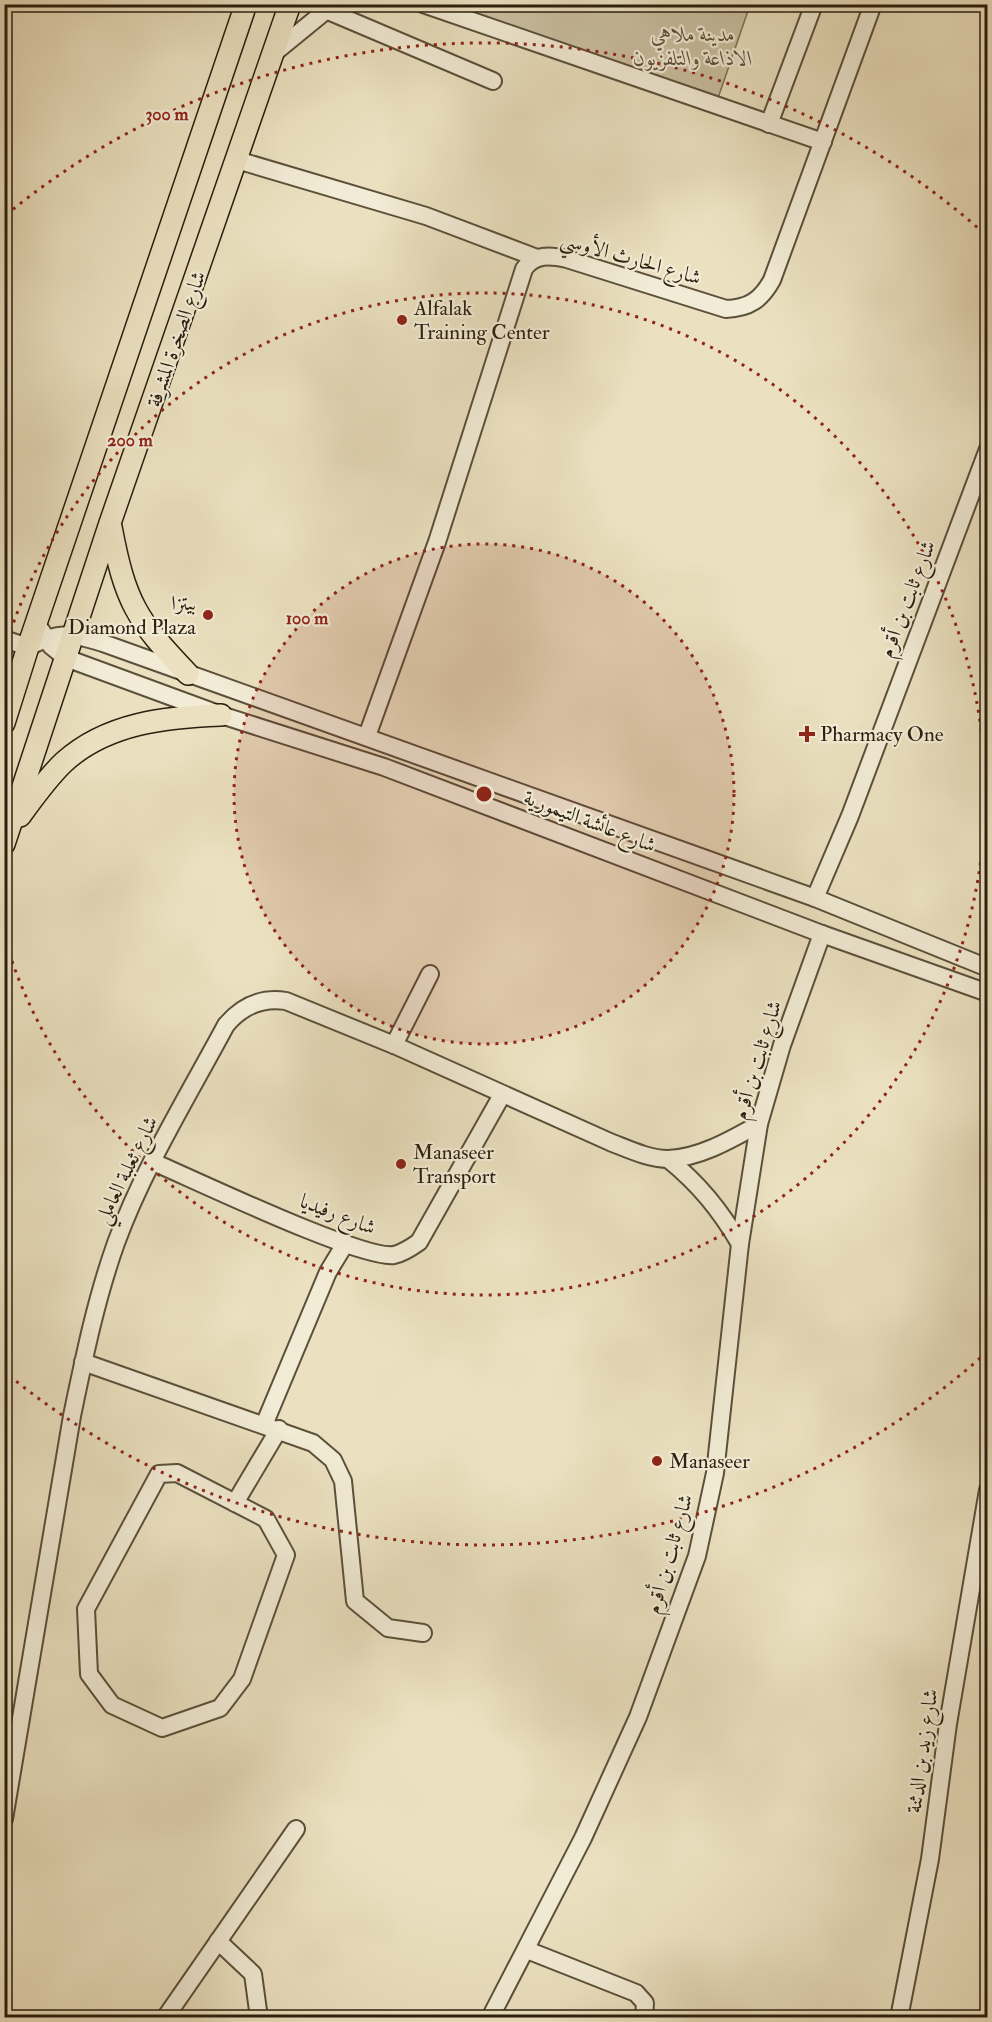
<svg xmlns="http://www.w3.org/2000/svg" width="992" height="2022" font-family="'IM FELL Double Pica',Amiri,serif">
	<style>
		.green { fill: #cac0a2; stroke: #7a7058; stroke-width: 1.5 }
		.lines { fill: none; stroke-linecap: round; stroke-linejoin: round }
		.minor-casing { stroke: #5b503b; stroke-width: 20 }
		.major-casing { stroke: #2b1f0f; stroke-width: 24 }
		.minor { stroke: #f2ecd6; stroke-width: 16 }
		.major { stroke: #ebe1c0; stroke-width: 21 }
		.ring { fill: none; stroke: #8f2418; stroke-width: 3; stroke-dasharray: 3 6 }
		.poi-dot { fill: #8f2418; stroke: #f2ecd6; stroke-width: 2 }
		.labels { text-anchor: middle; stroke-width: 4.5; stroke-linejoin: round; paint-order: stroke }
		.park-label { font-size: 21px; font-style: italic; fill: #5b4f3b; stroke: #f2ecd6 }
		.street-label { font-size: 21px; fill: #2b1f0f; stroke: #f2ecd6 }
		.poi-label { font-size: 21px; fill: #2b1f0f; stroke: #f2ecd6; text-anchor: start }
		.centre { fill: #8f2418; stroke: #f2ecd6; stroke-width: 3 }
		.ring-label { font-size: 18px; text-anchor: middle; font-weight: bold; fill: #8f2418; stroke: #f2ecd6; stroke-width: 4.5; stroke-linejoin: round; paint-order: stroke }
	</style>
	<rect width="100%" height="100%" fill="#ebe1c0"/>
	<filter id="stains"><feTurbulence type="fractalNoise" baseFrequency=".00333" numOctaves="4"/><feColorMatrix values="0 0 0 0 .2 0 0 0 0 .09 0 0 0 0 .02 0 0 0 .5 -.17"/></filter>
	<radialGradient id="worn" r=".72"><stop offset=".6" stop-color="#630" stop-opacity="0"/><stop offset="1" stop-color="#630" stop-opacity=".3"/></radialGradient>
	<path class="green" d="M447,5H750L718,98Z"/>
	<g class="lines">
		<defs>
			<g id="minor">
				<path d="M423,4L823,142"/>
				<path d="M328,11L493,81"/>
				<path d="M274,53L334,4"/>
				<path d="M769,124L814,4"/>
				<path d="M237,160L426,216L537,258"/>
				<path d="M41,630L51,646L66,658L221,715L384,767L822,934L988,993"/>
				<path d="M4,639L28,647C59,631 71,633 103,643L815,898L988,968"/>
				<path d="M367,736L437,542L524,269C534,254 550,255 567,259L726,309C749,308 761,300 772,280L873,4"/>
				<path d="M815,898L850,816L988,449"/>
				<path d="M394,1045L430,974"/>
				<path d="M668,1159C699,1184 720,1210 740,1244"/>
				<path d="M153,1162C193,1179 362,1260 394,1255C403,1253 412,1247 419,1242L502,1095"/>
				<path d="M83,1362L313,1443L333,1460L343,1481L355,1601L388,1628L423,1633"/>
				<path d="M264,1425L328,1272L345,1244"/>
				<path d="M177,1473L266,1519L286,1555L242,1679L220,1708L162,1728L112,1705L89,1674L86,1609L159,1474Z"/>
				<path d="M235,1503L279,1429"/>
				<path d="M4,1819L72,1416C84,1358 96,1299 116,1243C144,1167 188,1096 226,1025C242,1006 261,997 286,1001L394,1045L610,1142C628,1149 649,1159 668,1159C700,1158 732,1139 759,1124"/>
				<path d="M218,1941L253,1974L259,2018"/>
				<path d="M527,1950L636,1993L645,2003L644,2018"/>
				<path d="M165,2018L296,1829"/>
				<path d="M490,2018L583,1838L638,1717L697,1556L715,1473L740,1244L759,1124L782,1045L822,934"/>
				<path d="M899,2018L930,1859L948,1724L988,1490"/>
			</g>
			<g id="major">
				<path d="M111,527C125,601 136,620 188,674"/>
				<path d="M4,723L28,647L246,4"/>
				<path d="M20,816C33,798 48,777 64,762C107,723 166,717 221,715"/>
				<path d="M4,844L110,523L290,4"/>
			</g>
		</defs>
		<use href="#minor" class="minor-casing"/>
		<use href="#major" class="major-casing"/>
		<use href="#minor" class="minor"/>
		<use href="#major" class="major"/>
	</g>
	<circle cx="484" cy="794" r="250" fill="#8f2418" fill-opacity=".12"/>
	<g class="ring">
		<circle cx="484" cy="794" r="250"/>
		<path d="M5 648A501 501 0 1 1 5 940"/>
		<path d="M987 1352A751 751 0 0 1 6 1373M6 215A751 751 0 0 1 987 236"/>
	</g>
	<g class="poi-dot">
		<circle cx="402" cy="320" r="6"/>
		<circle cx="208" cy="615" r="6"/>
		<path d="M804 725h6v6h6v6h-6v6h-6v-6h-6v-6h6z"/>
		<circle cx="401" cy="1164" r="6"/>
		<circle cx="657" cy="1461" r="6"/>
	</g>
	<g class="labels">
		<g class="park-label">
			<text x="693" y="41">مدينة ملاهي<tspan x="693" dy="24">الاذاعة والتلفزيون</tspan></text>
		</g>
		<g class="street-label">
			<text transform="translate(631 258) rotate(16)" y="7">شارع الحارث الأوسي</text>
			<text transform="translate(176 339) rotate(-71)" y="7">شارع الصخرة المشرفة</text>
			<text transform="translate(907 599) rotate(-69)" y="7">شارع ثابت بن أقرم</text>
			<text transform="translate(590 821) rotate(21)" y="7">شارع عائشة التيمورية</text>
			<text transform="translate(757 1060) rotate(-73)" y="7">شارع ثابت بن أقرم</text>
			<text transform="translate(126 1170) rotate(-64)" y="7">شارع ثعلبة العاملي</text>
			<text transform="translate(338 1214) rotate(21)" y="7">شارع رفيديا</text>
			<text transform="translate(669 1554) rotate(-74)" y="7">شارع ثابت بن أقرم</text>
			<text transform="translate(922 1751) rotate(-82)" y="7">شارع زيد بن الدثنة</text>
		</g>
		<g class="poi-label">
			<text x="414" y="315">Alfalak<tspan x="414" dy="24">Training Center</tspan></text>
			<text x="196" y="610" text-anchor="end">بيتزا<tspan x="196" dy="24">Diamond Plaza</tspan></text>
			<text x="820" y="741">Pharmacy One</text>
			<text x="413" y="1159">Manaseer<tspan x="413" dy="24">Transport</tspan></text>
			<text x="669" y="1468">Manaseer</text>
		</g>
	</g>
	<circle cx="484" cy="794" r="9" class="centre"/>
	<g class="ring-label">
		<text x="167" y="120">300 m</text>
		<text x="130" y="446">200 m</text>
		<text x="307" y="624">100 m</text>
	</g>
	<rect width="992" height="2022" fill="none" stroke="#ebe1c0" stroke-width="24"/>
	<rect x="6" y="6" width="980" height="2010" fill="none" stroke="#2b1f0f" stroke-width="3"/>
	<rect x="12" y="12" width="968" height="1998" fill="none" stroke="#2b1f0f" stroke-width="1.5"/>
	<rect width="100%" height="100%" filter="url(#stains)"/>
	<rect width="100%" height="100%" fill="url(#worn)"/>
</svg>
